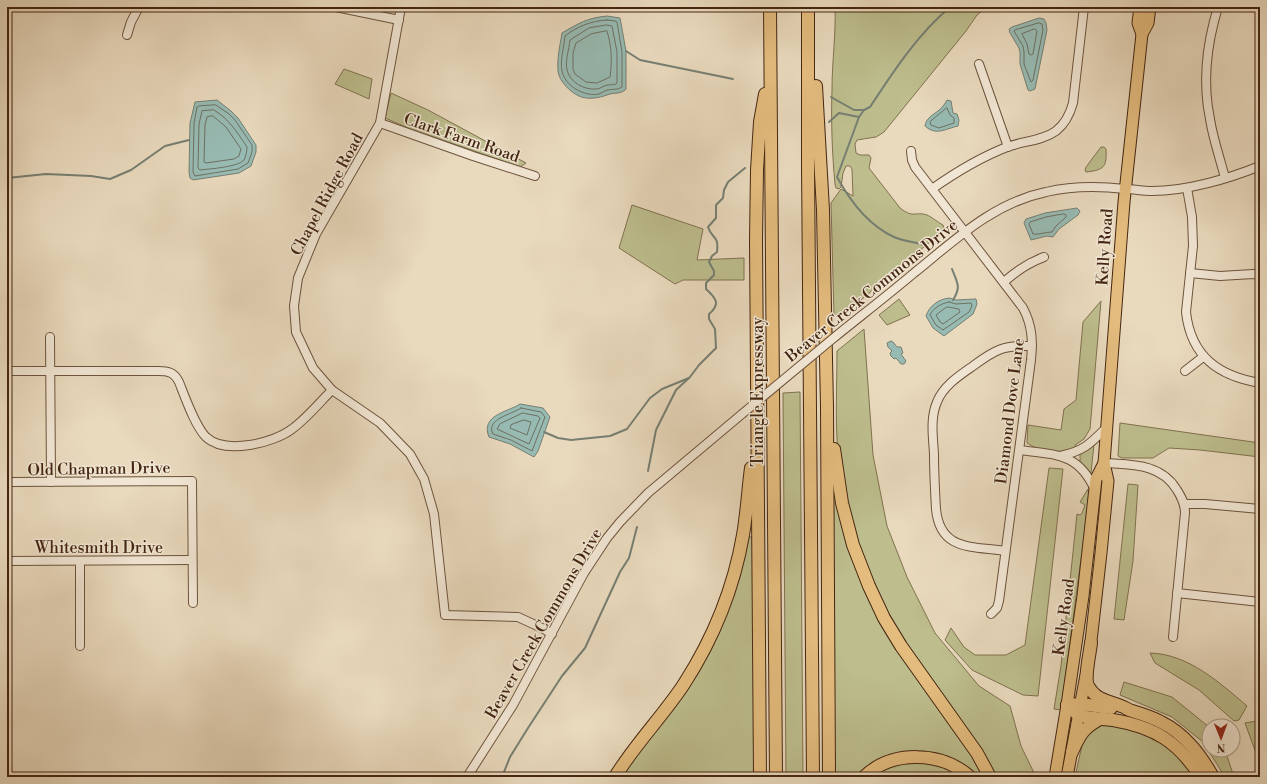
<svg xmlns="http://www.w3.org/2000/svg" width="1267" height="784" font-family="'Libre Bodoni',serif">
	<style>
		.green { fill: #bdbd8d; stroke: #80724f }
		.water { fill: #97bab2; stroke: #767f72 }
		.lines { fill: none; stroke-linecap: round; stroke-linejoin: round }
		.shore { stroke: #6e7062; stroke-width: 1 }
		.stream { stroke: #767f72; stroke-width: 2 }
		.minor-casing { stroke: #6d533c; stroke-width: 10 }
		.major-casing { stroke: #442611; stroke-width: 13 }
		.highway-casing { stroke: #442611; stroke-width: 14 }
		.minor { stroke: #f1e6d4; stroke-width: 8 }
		.major { stroke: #e4bc7e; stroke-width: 11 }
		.highway { stroke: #e4bc7e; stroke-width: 12 }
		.minor-bridge-casing { stroke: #6d533c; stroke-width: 10; stroke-linecap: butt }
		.minor-bridge { stroke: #f1e6d4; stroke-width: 8 }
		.labels { text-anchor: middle; stroke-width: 3; stroke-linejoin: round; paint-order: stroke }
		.street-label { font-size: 16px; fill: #442611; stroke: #f1e6d4 }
	</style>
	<rect width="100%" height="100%" fill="#e9d9bd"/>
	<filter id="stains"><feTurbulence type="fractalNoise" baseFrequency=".005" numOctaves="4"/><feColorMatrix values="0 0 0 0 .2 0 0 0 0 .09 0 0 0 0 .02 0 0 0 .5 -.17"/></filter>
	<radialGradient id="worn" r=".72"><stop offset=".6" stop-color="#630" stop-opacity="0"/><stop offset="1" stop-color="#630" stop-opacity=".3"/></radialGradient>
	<g class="green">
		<path d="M835,7H987L977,15L966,31L884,132L876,137L857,140L855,144L856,153L860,155H869L871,158L869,168L900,208C914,219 915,211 927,215C930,216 939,223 943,225L944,229L942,232C908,260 875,289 841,316L834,315L831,203L841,189L853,196L852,169L850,166H846L843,173L841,187L839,189L836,188L835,184C832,153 831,121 832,89C832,62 836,35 835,7Z"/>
		<path d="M344,69L372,79L369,99L335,84Z"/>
		<path d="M391,93L428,110L526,163L520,167L408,128L385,118Z"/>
		<path d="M1101,147H1104L1106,149C1107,167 1104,170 1086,172L1085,170L1086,167Z"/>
		<path d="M632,205L703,229L697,260L744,258V280H683L675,284L619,248Z"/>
		<path d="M899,299L910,315L887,325L879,315Z"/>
		<path d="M1101,301L1090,429L1084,439L1075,445L1077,448C1063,454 1039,452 1027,443L1028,425L1061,430L1064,409L1076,400L1083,322Z"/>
		<path d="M864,329L873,455L887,526L907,577L935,633L979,686L1010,706L1021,746L1036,777H995C974,746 953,715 932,684C917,663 902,641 890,618C864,569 843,510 838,454C835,420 837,385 837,351Z"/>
		<path d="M800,392L803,777H786L783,393Z"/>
		<path d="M1120,423L1260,443V457L1200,450L1169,448L1153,458H1122L1118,456Z"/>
		<path d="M1094,444L1091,473L1080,463V453Z"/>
		<path d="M1049,468L1063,469L1038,696L1023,695L972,670L945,640L951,628L964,647L975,655H1006L1025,645Z"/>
		<path d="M1128,484L1138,485L1133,561L1124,620L1114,619Z"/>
		<path d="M831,487H835L861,577L971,751L985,777H977L969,769L936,754L868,767L857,777H835Z"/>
		<path d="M1088,489L1089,499L1061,710L1054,709L1061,666L1077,514L1080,515L1082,513L1085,505L1080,502Z"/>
		<path d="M746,537H752L754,561L756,777H620L679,698Z"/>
		<path d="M1150,653C1188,654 1219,682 1247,706L1239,720L1234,721L1199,690L1155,663Z"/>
		<path d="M1124,682L1172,697L1209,727V750H1225L1234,777H1225L1203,742L1172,717L1120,695Z"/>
		<path d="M1257,721L1260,725V764L1245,723Z"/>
		<path d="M1105,724C1129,727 1151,734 1171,749C1180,756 1188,768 1195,777H1075L1084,736L1093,728Z"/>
		<path d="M934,763L963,777H870L894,764Z"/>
	</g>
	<g class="water">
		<path d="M607,16L620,18L626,51V89C621,95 613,92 607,95C599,98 587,100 579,96C570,92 559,81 558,71C557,57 560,46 562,33C579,23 587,18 607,16Z"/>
		<path d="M1039,18L1044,19L1046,23L1047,30L1035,89L1030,91L1028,90L1020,64V52L1019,48L1010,33L1009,29L1012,27Z"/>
		<path d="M217,100L231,111L238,118L256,145V152L251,166L239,173L193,180L190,178L189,172L190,123L195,102Z"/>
		<path d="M947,100L951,101L953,113L957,114L959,120L958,126C945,129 936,136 925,126C926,118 933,115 938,111C942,108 945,104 947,100Z"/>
		<path d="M1077,208L1080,211L1078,215L1059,229L1053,237L1047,236L1031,240L1024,223L1026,219L1045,213Z"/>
		<path d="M949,298L956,300L976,299L977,304L973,314L944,336L933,328L926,316C929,306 939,299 949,298Z"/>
		<path d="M891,341L893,342L897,347H901L903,353L901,354L906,361L904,364H901L896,358L894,359L891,356L890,353L892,351L888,347L887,343Z"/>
		<path d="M520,404L543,408L550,417L538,451L534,457L510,444L489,437C480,415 508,412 520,404Z"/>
	</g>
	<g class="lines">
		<g class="shore">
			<path d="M607,20L615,21L617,22L622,52V87C617,90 613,89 607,90C604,91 602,93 599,94C584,97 565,86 562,71C560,59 564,48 565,36C578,26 591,21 607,20Z"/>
			<path d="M1039,23L1042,24L1043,30L1033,80L1031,82L1024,64V52L1023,46L1014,31L1015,30Z"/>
			<path d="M607,25L612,26L617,52V83C614,86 612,84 608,85C604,85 601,89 596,89C585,90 570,83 567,70C565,60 569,50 570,40L589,28Z"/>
			<path d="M1035,29L1037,31L1033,54L1031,55L1029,54L1027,44L1022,34Z"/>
			<path d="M607,31C612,47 612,62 610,77L597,83L586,82L575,74L573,69V53L576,43L591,34Z"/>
			<path d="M216,105L229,114L235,120L252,145V152L248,163L238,169L195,176L193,172L194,123L197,107L199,106Z"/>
			<path d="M947,108L950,115L954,118V123L939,128L931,125L930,122Z"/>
			<path d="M214,110C229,119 237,132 247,147C247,151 246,156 244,160C238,167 209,169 200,170L198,168L199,124L202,111Z"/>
			<path d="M213,116L226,127L241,149L239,156L234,159L206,163L204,162L205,125L207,117Z"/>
			<path d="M1064,214L1066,215V217L1056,226L1052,232C1046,232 1038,235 1033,234L1029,224L1030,222L1046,217Z"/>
			<path d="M949,302L956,304L971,303L972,306L969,312L943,330L936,325L930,315C933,308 942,303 949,302Z"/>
			<path d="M948,307L959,309L960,312L943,324L940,322L936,315L945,308Z"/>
			<path d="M521,408L541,412L545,417L532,451L511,440L493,434C485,419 513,414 521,408Z"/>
			<path d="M523,413L538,416L540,418L529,444L497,429L500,424Z"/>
			<path d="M524,420L531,422L527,435L510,428L511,425Z"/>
		</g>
		<g class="stream">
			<path d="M626,51L640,60L733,79"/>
			<path d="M831,97L854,110H864"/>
			<path d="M859,117L837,177C850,201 868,225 894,237C903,241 914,242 924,245"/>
			<path d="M829,122L839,113L859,117L864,110L870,107C893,72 917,35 950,7"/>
			<path d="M7,178L46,174L91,176L110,179L131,170L165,146L189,140"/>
			<path d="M952,269C958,284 961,287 953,300"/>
			<path d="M544,432L558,438L571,440L610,436L627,429L650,398L662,389L689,378"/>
			<path d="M648,471L656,430L676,390L690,377L699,365L716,348L715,329L709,319V314C721,304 716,298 706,289V283L714,275V271L709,262L712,256L717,252C719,234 712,240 708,227L716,218V205L723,198L724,190L728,182L745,168"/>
			<path d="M502,777L510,757L528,728L562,676L585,648L620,572L629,558L637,527"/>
		</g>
		<defs>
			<g id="minor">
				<path d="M336,7L399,20"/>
				<path d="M401,7L380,123L316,234L298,278L294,306L296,332L313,368L332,390L380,423L410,454L424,479L434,514L445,615L518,617L544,629L552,634"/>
				<path d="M1218,7C1207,43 1202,81 1210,119C1213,139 1220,158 1225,178"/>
				<path d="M127,35L131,22L139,7"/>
				<path d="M979,64L1008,147"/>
				<path d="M380,123L473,156L535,176"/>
				<path d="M911,151L912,160L915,167L1023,308C1032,325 1033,340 1031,360L999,601L997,608L991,614"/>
				<path d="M1187,188L1192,217L1193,246L1186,312C1191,357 1219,376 1260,383"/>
				<path d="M932,189C956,172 979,158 1007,147C1023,141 1042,141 1056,131C1065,124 1070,114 1073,103L1084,7"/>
				<path d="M1190,273L1220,276L1253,274L1260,275"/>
				<path d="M1004,282C1016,271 1028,263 1044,257"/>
				<path d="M836,336C862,315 888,295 914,273C955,240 993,203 1046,192C1072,186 1098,186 1125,189C1134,189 1142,191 1152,191C1186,191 1228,179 1260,166"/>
				<path d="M50,337L51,482"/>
				<path d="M7,371H158C168,371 174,372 179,382C185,397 195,426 206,437C225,455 274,443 292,429C306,419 320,402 332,390"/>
				<path d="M1185,371L1203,357"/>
				<path d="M1020,450C1055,455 1078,452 1095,490"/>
				<path d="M1060,456C1084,451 1090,444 1107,427"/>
				<path d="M1104,463C1131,465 1161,463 1177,490C1182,498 1185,504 1185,513L1173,637"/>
				<path d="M7,482L192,481L193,603"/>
				<path d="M1185,504H1205L1260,509"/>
				<path d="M1005,551C972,546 940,551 936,509C935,491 934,472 934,454C933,437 930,418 937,402C943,386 960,375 973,366C996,349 1004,345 1032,346"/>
				<path d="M7,561L192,560"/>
				<path d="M1177,593L1260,602"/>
				<path d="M80,646V561"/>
				<path d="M467,777L513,705L584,573L607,538L620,522L648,493L742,414"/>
			</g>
			<g id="major">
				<path d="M1142,34L1148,23L1150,7"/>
				<path d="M1090,650L1101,553L1108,481L1104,463L1124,202L1142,34L1138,23L1140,7"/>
				<path d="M1055,777L1067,705L1083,596L1096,479L1104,463"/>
				<path d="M1067,777L1086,675"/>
			</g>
			<g id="highway">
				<path d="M770,7L776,777"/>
				<path d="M808,7V164L813,777"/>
				<path d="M816,86L823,210L827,407L829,777"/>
				<path d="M834,449L842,503L853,545L869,586L884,618L901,646L977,753L990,777"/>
				<path d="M1091,643C1090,653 1084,678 1088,686C1097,701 1107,700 1121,706C1125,707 1128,710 1132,711C1142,714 1152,717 1161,722C1185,734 1200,754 1213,777"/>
				<path d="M1067,705C1071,708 1075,713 1079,715C1086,718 1105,719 1113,720C1155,727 1178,742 1201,777"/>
				<path d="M1067,705L1081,704L1111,708"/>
				<path d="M1072,752C1080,734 1084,727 1102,718"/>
				<path d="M615,777C635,744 663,716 684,684C713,639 734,587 743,535C747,512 748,490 751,468"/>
				<path d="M760,777L756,240L757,170L760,122L765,94"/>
				<path d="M864,777C892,750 941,751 970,777"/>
			</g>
		</defs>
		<use href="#minor" class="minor-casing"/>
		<use href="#major" class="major-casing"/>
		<use href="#highway" class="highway-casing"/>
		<use href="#minor" class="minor"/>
		<use href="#major" class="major"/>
		<use href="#highway" class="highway"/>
		<defs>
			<path id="minor-bridge" d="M742,414L836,336"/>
		</defs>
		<use href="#minor-bridge" class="minor-bridge-casing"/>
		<use href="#minor-bridge" class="minor-bridge"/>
	</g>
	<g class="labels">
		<g class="street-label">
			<text transform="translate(462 137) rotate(19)" y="6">Clark Farm Road</text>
			<text transform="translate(326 194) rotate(-62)" y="6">Chapel Ridge Road</text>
			<text transform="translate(1104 247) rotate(-86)" y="6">Kelly Road</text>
			<text transform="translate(871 290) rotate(-39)" y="6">Beaver Creek Commons Drive</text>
			<text transform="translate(757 392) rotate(-90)" y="6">Triangle Expressway</text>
			<text transform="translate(1009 411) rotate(-83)" y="6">Diamond Dove Lane</text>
			<text transform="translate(99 468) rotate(-1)" y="6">Old Chapman Drive</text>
			<text x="99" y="553">Whitesmith Drive</text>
			<text transform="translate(1063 617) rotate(-82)" y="6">Kelly Road</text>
			<text transform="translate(543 623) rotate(-60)" y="6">Beaver Creek Commons Drive</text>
		</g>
	</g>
	<rect width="1267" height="784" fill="none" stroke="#e9d9bd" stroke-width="24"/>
	<rect x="8" y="8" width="1251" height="768" fill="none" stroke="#442611" stroke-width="2"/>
	<rect x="12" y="12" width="1243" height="760" fill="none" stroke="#442611"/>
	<g transform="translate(1221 738) rotate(179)"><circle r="19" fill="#f1e6d4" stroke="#ac9986"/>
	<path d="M0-3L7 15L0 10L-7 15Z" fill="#8f2418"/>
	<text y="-6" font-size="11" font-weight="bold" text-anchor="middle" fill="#442611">N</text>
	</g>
	<rect width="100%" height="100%" filter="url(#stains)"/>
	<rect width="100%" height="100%" fill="url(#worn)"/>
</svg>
